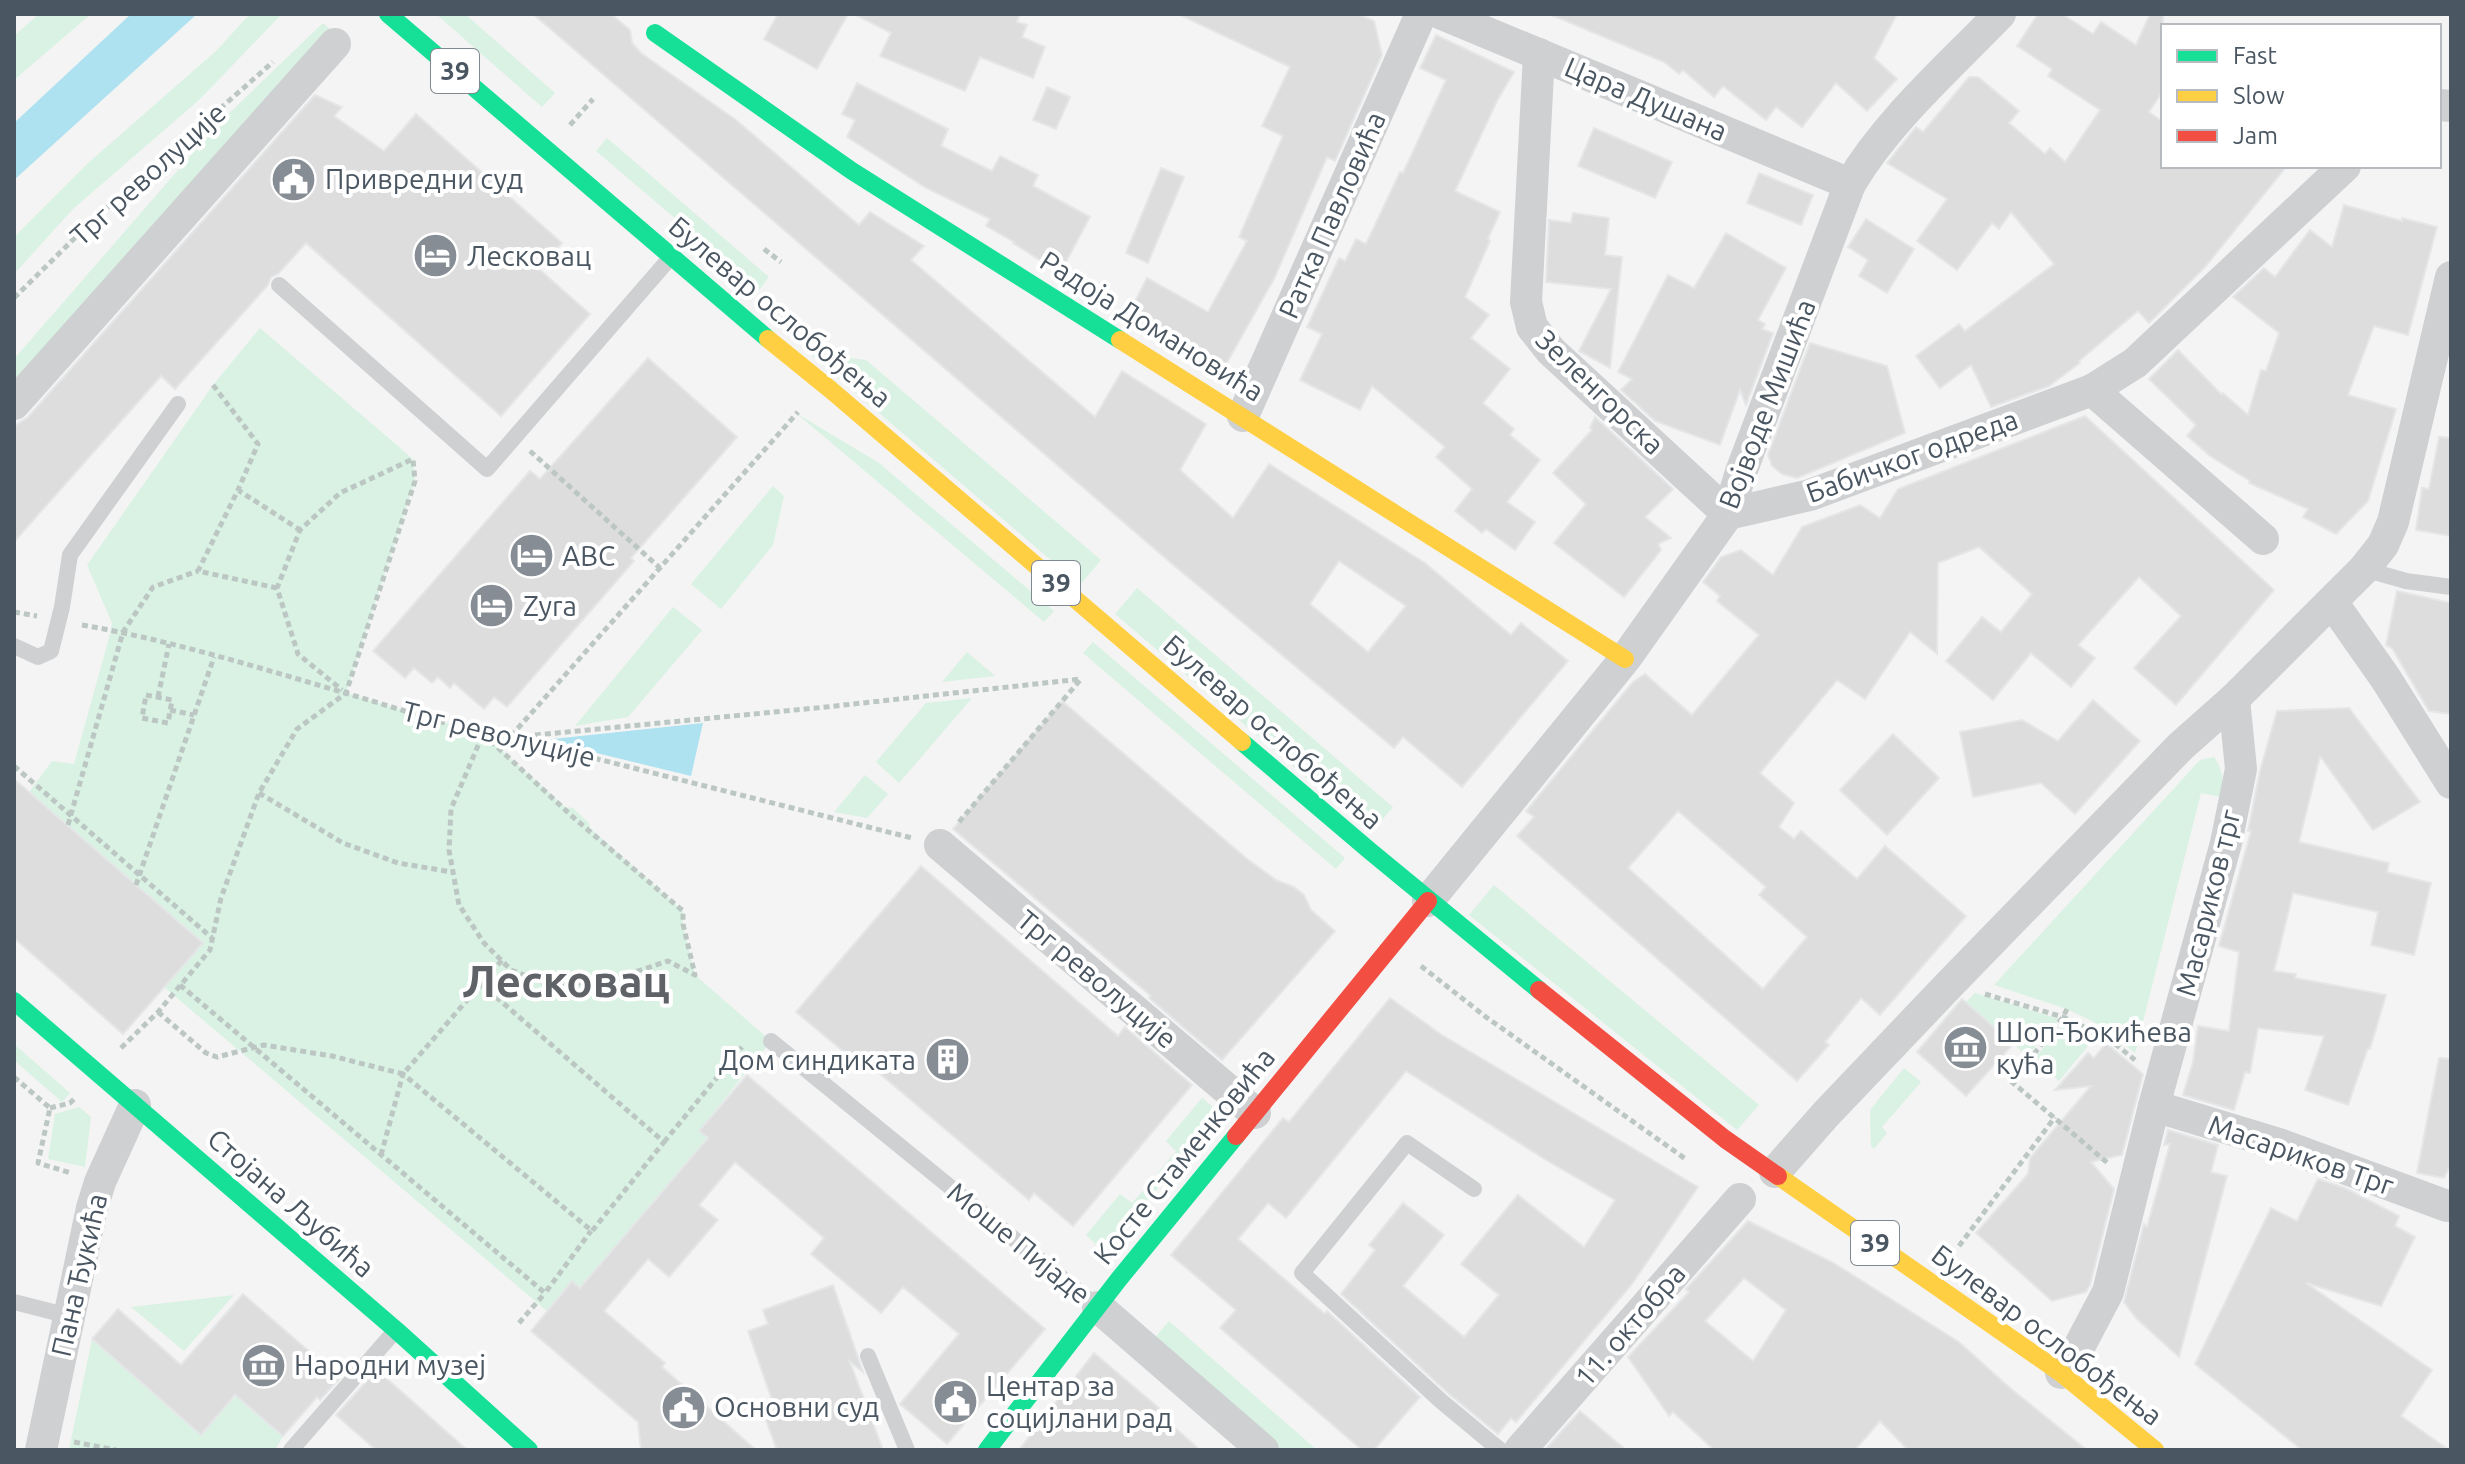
<svg xmlns="http://www.w3.org/2000/svg" width="2465" height="1464" font-family="Ubuntu,sans-serif">
	<style>
		.green { fill: #d9f2e3 }
		.water { fill: #aee2f0 }
		.building { fill: #ddddde; stroke: #e5e6e7; stroke-width: 2; fill-rule: evenodd }
		.lines { fill: none; stroke-linecap: round; stroke-linejoin: round }
		.path { stroke: #bcc7c4; stroke-width: 5; stroke-dasharray: 6 4; stroke-linecap: butt }
		.lane { stroke: #ced0d2; stroke-width: 16 }
		.street { stroke: #ced0d2; stroke-width: 32 }
		.fast { stroke: #16e098; stroke-width: 18 }
		.slow { stroke: #ffcf43; stroke-width: 18 }
		.jam { stroke: #f24e42; stroke-width: 18 }
		.labels { text-anchor: middle; stroke-width: 8; stroke-linejoin: round; paint-order: stroke }
		.shield { fill: #fff; stroke: #808990; stroke-width: 2 }
		.shield-label { font-size: 26px; font-weight: bold; fill: #4a5661 }
		.street-label { font-size: 28px; fill: #4a5661; stroke: #fff }
		.poi-label { font-size: 28px; fill: #4a5661; stroke: #fff; text-anchor: start }
		.town-label { font-size: 44px; font-weight: bold; fill: #5f6368; stroke: #fff }
	</style>
	<rect width="100%" height="100%" fill="#f4f4f4"/>
	<g class="green">
		<path d="M39,14H91L14,80V36Z"/>
		<path d="M250,14H282L199,100L73,209L14,274V237L87,164L216,51Z"/>
		<path d="M436,14H465L555,93L542,107Z"/>
		<path d="M323,23L336,34L14,397V359L219,123Z"/>
		<path d="M607,138L769,277L759,290L596,151Z"/>
		<path d="M260,328L413,459L415,481L346,693L483,734L510,737L500,749L565,807L573,808L590,824V828L683,911V924L695,975L771,1041L699,1131L708,1138L580,1288L572,1282L547,1311L164,987L202,943L29,792L52,761L74,764L110,634L112,623L87,565L213,385Z"/>
		<path d="M809,353L866,360L1101,560L1080,585Z"/>
		<path d="M796,413L879,463L1054,611L1044,622Z"/>
		<path d="M773,486L784,496L773,545L721,609L691,584Z"/>
		<path d="M1137,588L1393,807L1371,833L1115,614Z"/>
		<path d="M673,607L702,630L628,717L575,726Z"/>
		<path d="M1093,642L1345,858L1336,869L1083,653Z"/>
		<path d="M967,652L995,676L942,682Z"/>
		<path d="M972,698L899,783L876,762L926,703Z"/>
		<path d="M2214,757C2223,771 2225,781 2220,797L2201,793L2135,1053L2106,1028L2067,1009L1994,985L2200,760Z"/>
		<path d="M865,775L888,794L867,818L834,812Z"/>
		<path d="M1494,885L1759,1105L1737,1130L1469,915Z"/>
		<path d="M1975,993L2059,1019L2027,1056L1966,1002Z"/>
		<path d="M2064,1024L2096,1036L2059,1081L2034,1059Z"/>
		<path d="M14,1044L70,1093L62,1102L14,1060Z"/>
		<path d="M1904,1068L1921,1082L1882,1127L1887,1133L1874,1149L1871,1146L1870,1110Z"/>
		<path d="M1202,1098L1220,1113L1165,1179L1158,1173L1176,1151L1166,1141Z"/>
		<path d="M79,1107L91,1117L85,1167L48,1159L55,1114Z"/>
		<path d="M1151,1182L1158,1188L1104,1252L1086,1235L1120,1194L1132,1203Z"/>
		<path d="M234,1295L184,1351L131,1307Z"/>
		<path d="M1169,1321L1317,1450H1275L1151,1342Z"/>
		<path d="M92,1339L200,1435L236,1396L283,1436L275,1450H69Z"/>
	</g>
	<g class="water">
		<path d="M131,14H197L14,180V123Z"/>
		<path d="M703,723L691,776L543,740Z"/>
	</g>
	<g class="building">
		<path d="M533,14H611L630,30L632,43L641,53L736,120L859,225L870,212L924,246L911,260L1095,417L1122,371L1206,424L1180,470L1233,518L1269,464L1425,563L1511,635L1521,623L1568,661L1462,787L1403,737L1394,748L1171,563ZM1339,561L1406,606L1368,652L1310,604Z"/>
		<path d="M778,14H848L817,69L764,39Z"/>
		<path d="M854,14H1020L1017,22L1027,25L1022,37L1045,47L1033,78L980,57L965,91L880,56L891,33Z"/>
		<path d="M1178,14H1358L1374,21L1382,55L1335,161L1327,157L1274,279L1224,368L1128,315L1147,278L1208,312L1247,241L1239,237L1283,136L1262,126L1290,67Z"/>
		<path d="M1549,14H1897L1874,58L1897,79L1867,111L1836,83L1802,127L1776,107L1766,120L1723,86L1714,97L1683,70L1679,74L1664,62Z"/>
		<path d="M2038,14H2062L2093,34L2101,22L2136,45L2150,14H2163V91L2149,112L2163,122V166H2287L2205,267L2149,323L2138,311L2079,361L2080,363L2049,386L1991,407L1971,365L1940,388L1916,356L1959,324L1965,331L2054,264L2011,212L1999,229L1992,223L1957,270L1917,241L1947,199L1887,163L1916,127L1923,132L1969,77H1978L2019,111L2009,123L2045,154L2050,148L2065,162L2100,110L2048,76L2052,69L2017,46Z"/>
		<path d="M1436,35L1514,72L1497,101L1455,191L1500,212L1488,239L1490,241L1465,297L1489,315L1471,338L1510,369L1483,403L1514,429L1510,435L1540,460L1507,502L1535,522L1515,550L1486,529L1482,533L1455,511L1472,489L1436,457L1445,447L1372,386L1360,410L1300,380L1322,334L1307,327L1339,258L1345,261L1356,239L1366,244L1400,172L1403,173L1446,80L1420,68Z"/>
		<path d="M857,83L948,129L941,146L992,171L1000,156L1038,175L1033,186L1090,217L1060,273L1013,243L1014,242L986,226L990,219L926,188L847,137L855,120L842,114Z"/>
		<path d="M1047,87L1070,97L1056,129L1033,120Z"/>
		<path d="M315,95L342,107L334,116L384,151L416,114L562,243L539,269L590,314L501,416L306,243L278,274L271,277L268,285L175,389L161,376L14,542V426L28,417Z"/>
		<path d="M1594,128L1672,162L1655,198L1578,166Z"/>
		<path d="M1161,168L1184,177L1148,263L1126,253Z"/>
		<path d="M1759,173L1813,195L1801,225L1747,203Z"/>
		<path d="M2344,205L2402,221V218L2437,227L2408,335L2374,326L2348,395L2396,409L2368,501L2336,534L2303,517L2308,509L2249,483L2250,481L2210,456L2187,436L2196,425L2149,379L2178,350L2222,395L2223,393L2248,415L2261,370L2266,371L2279,333L2233,297L2264,268L2275,277L2310,230L2332,247Z"/>
		<path d="M1573,213L1609,218L1605,255L1622,257L1610,368L1579,351L1611,289L1546,282L1549,220L1571,223Z"/>
		<path d="M1866,219L1914,249L1887,293L1859,276L1868,260L1848,247Z"/>
		<path d="M1726,233L1786,268L1758,320L1765,324L1762,329L1773,333L1746,405L1740,390L1720,445L1655,421L1621,390L1632,379L1618,372L1668,275L1694,288Z"/>
		<path d="M1810,343L1887,366L1905,433L1797,478L1782,474L1772,466L1768,455Z"/>
		<path d="M648,358L737,437L631,558L634,561L507,707L494,697L484,709L454,683L450,688L438,677L432,683L414,668L405,678L373,651L530,471L540,479Z"/>
		<path d="M2085,416L2274,590L2176,705L2134,668L2181,616L2139,577L2078,645L2095,658L2071,687L2031,653L1993,700L1946,661L1982,617L2001,632L2032,594L1979,547L1938,563L1937,654L1910,632L1865,699L1837,680L1760,773L1794,803L1779,827L1794,839L1801,831L1857,879L1885,846L1966,916L1880,1015L1861,998L1825,1042L1829,1045L1797,1081L1517,836L1534,817L1526,811L1633,682L1645,674L1692,715L1759,635L1717,601L1720,596L1703,582L1721,557L1741,550L1773,575L1802,527L1860,505L1880,518L1898,489ZM1678,811L1766,887L1759,895L1807,937L1763,989L1628,868Z"/>
		<path d="M1595,417L1673,489L1645,517L1671,538L1658,544L1661,550L1624,597L1554,543L1586,504L1553,473L1592,430L1590,428Z"/>
		<path d="M2439,437L2451,438V536L2416,530L2422,488L2429,489Z"/>
		<path d="M2397,591L2451,603V714L2429,711L2392,648L2386,645Z"/>
		<path d="M2093,700L2140,741L2075,814L2041,783L1973,797L1960,732L2022,720L2058,741Z"/>
		<path d="M1062,701L1246,858L1276,880L1294,887L1304,895L1311,910L1335,931L1222,1060L1149,998L1151,996L953,829Z"/>
		<path d="M2349,708L2420,802L2373,830L2320,756L2299,842L2389,863L2387,872L2431,883L2414,955L2371,945L2378,912L2293,893L2274,971L2296,974L2295,978L2386,995L2370,1049L2368,1048L2348,1105L2305,1090L2324,1036L2258,1028L2250,1073L2245,1072L2234,1110L2183,1095L2193,1062L2198,1026L2229,1031L2239,952L2219,946L2251,831H2248L2260,771L2277,711Z"/>
		<path d="M1893,734L1939,778L1887,835L1840,790Z"/>
		<path d="M14,779L203,943L123,1034L14,938Z"/>
		<path d="M921,866L1118,1036L1125,1027L1192,1085L1073,1226L1034,1193L1029,1200L860,1057L856,1062L796,1012Z"/>
		<path d="M1390,998L1442,1035L1698,1187L1632,1284L1516,1422L1511,1418L1498,1434L1448,1393L1341,1294L1375,1250L1369,1245L1403,1203L1444,1235L1403,1286L1464,1337L1499,1295L1461,1264L1518,1195L1584,1247L1615,1200L1546,1160L1406,1071L1286,1218L1268,1203L1238,1239L1325,1314L1327,1311L1420,1397L1374,1450H1362L1220,1328L1236,1310L1171,1255L1283,1118L1289,1122Z"/>
		<path d="M1962,999L2013,1044L1966,1096L1917,1052Z"/>
		<path d="M2106,1043L2143,1074L2122,1155L2091,1162L2114,1189L2090,1285L2086,1292L2052,1301L1976,1233L2028,1174L2030,1158L2091,1086L2055,1090L2088,1053L2094,1058Z"/>
		<path d="M2439,1058L2451,1059V1164L2444,1178L2417,1173Z"/>
		<path d="M747,1075L1045,1329L947,1444L900,1404L959,1334L903,1287L881,1313L811,1254L824,1238L735,1162L699,1205L718,1220L669,1277L648,1259L604,1311L665,1363L662,1367L756,1450H641L638,1422L531,1331L572,1281L580,1288L708,1138L699,1131Z"/>
		<path d="M2168,1130L2218,1145L2211,1172L2227,1176L2179,1357L2137,1319L2124,1302L2144,1224L2147,1227L2170,1144L2164,1145Z"/>
		<path d="M2318,1179L2345,1188L2399,1216L2395,1226L2415,1237L2381,1306L2306,1283L2432,1370L2401,1416L2449,1450H2302L2195,1364L2271,1208L2297,1221Z"/>
		<path d="M1748,1221L1832,1262L1959,1342L2010,1388L2087,1450H1908L1880,1421L1855,1450H1714L1673,1412L1669,1416L1628,1357L1689,1292L1686,1289ZM1744,1278L1786,1310L1753,1361L1705,1321Z"/>
		<path d="M833,1285L863,1372L850,1362L883,1450H777L760,1404L772,1400L748,1331L768,1324L763,1310Z"/>
		<path d="M243,1294L340,1378L320,1400L317,1397L283,1436L235,1395L201,1435L92,1339L118,1309L181,1365Z"/>
		<path d="M1094,1353L1159,1408L1156,1411L1200,1450H1019Z"/>
		<path d="M377,1370L420,1408L467,1450H376L336,1415Z"/>
		<path d="M1580,1411L1626,1450H1545Z"/>
	</g>
	<g class="lines">
		<g class="path">
			<path d="M570,125L593,99"/>
			<path d="M764,249L781,262"/>
			<path d="M14,298L90,223L273,62"/>
			<path d="M213,385L258,444L238,490"/>
			<path d="M530,451L660,568"/>
			<path d="M277,588L198,571L238,490L300,530"/>
			<path d="M14,612L37,616"/>
			<path d="M82,625C175,641 270,671 362,698C410,712 459,730 510,737L912,838"/>
			<path d="M146,695L172,700L168,723L142,718Z"/>
			<path d="M158,697L169,644"/>
			<path d="M170,710L194,715"/>
			<path d="M483,734L574,818L683,911V924L695,975L668,961L602,983H545L511,970L484,943L459,905L449,850L451,809Z"/>
			<path d="M511,736L798,412"/>
			<path d="M515,737L826,707L1081,679"/>
			<path d="M14,766L212,938"/>
			<path d="M259,793L343,843L398,863L452,872"/>
			<path d="M959,822L1081,679"/>
			<path d="M68,825L123,632L153,587L198,571"/>
			<path d="M136,885L214,657"/>
			<path d="M1421,966L1486,1017L1687,1160"/>
			<path d="M180,985L545,1293L591,1231"/>
			<path d="M1985,994L2063,1017L2109,1039L2135,1060"/>
			<path d="M2067,1009L2063,1017L2012,1082L2110,1165"/>
			<path d="M158,1012L206,1053L217,1057L264,1045L332,1056L403,1074L502,960"/>
			<path d="M121,1048L158,1012L210,950L221,898L259,793L297,729L346,693L415,481L413,459L340,493L300,530L277,588L298,654L342,690"/>
			<path d="M14,1077L50,1108L38,1163L71,1173"/>
			<path d="M50,1108L70,1103L74,1099"/>
			<path d="M664,1142L742,1047"/>
			<path d="M381,1155L403,1074L592,1231L664,1142L481,984"/>
			<path d="M1959,1246L2055,1117"/>
			<path d="M519,1323L545,1293"/>
			<path d="M74,1442L116,1450"/>
		</g>
		<g class="lane">
			<path d="M279,285L487,469L670,258"/>
			<path d="M2364,569L2406,581L2451,587"/>
			<path d="M14,646L38,657L51,651L62,607L70,555L178,404"/>
			<path d="M771,1041L1095,1305"/>
			<path d="M1474,1189L1407,1143L1302,1273L1441,1401L1500,1450"/>
			<path d="M14,1302L69,1316"/>
			<path d="M868,1356L907,1450"/>
			<path d="M291,1450L395,1331"/>
		</g>
		<g class="street">
			<path d="M1442,14L1850,184"/>
			<path d="M1539,54L1526,302L1532,327L1551,351L1728,514"/>
			<path d="M2439,105L2451,106"/>
			<path d="M2092,390L2263,539"/>
			<path d="M14,404L335,44"/>
			<path d="M1243,416L1421,14"/>
			<path d="M1728,514L1810,495L2092,390L2135,363L2345,166"/>
			<path d="M2332,602L2386,679L2451,783"/>
			<path d="M940,845L1255,1113"/>
			<path d="M1428,901L1625,659L1728,514L1741,472L1850,184C1888,120 1948,68 2000,14"/>
			<path d="M2154,1106L2279,1144L2447,1206"/>
			<path d="M1775,1172L1826,1114L1946,988L2181,746L2234,699L2364,569L2383,545L2393,522L2451,277"/>
			<path d="M1098,1307L1263,1450"/>
			<path d="M2061,1373L2079,1347L2108,1292L2154,1106L2226,843L2241,769L2234,699"/>
			<path d="M41,1450L92,1208L100,1182L135,1105"/>
			<path d="M1520,1450L1740,1199"/>
		</g>
		<g class="fast">
			<path d="M388,14L768,339"/>
			<path d="M655,33L852,171L1120,340"/>
			<path d="M1242,742L1370,851L1539,990"/>
			<path d="M14,1001L396,1330L529,1450"/>
			<path d="M987,1450L1119,1279L1236,1136"/>
		</g>
		<g class="slow">
			<path d="M768,339L831,390L1242,742"/>
			<path d="M1120,340L1625,659"/>
			<path d="M1778,1176L2061,1373L2155,1450"/>
		</g>
		<g class="jam">
			<path d="M1539,990L1725,1139L1778,1176"/>
			<path d="M1236,1136L1428,901"/>
		</g>
	</g>
	<defs>
		<symbol id="civic-disc" viewBox="-11 -11 22 22"><circle r="9.5" fill="#868d94" stroke="#fff"/><path d="M-.6-6.5H3V-4.5H.6V-3L4-1V1h2V6H-6V1h2V-1L-.6-3ZM-1.2 2.5V6h2.4V2.5Z" fill="#fff"/></symbol>
		<symbol id="hotel-disc" viewBox="-11 -11 22 22"><circle r="9.5" fill="#868d94" stroke="#fff"/><path d="M-6-4.5h1.5V1H6V5H4.5V3h-9V5H-6ZM-4 0a1.8 1.8 0 1 1 3.6 0ZM.5 0V-2.5h3Q6-2.5 6 0Z" fill="#fff"/></symbol>
		<symbol id="museum-disc" viewBox="-11 -11 22 22"><circle r="9.5" fill="#868d94" stroke="#fff"/><path d="M0-6L6-3V-2H-6V-3ZM-5-1h2V3h-2ZM-1-1h2V3h-2ZM3-1h2V3H3ZM-6 4H6V6H-6Z" fill="#fff"/></symbol>
		<symbol id="building-disc" viewBox="-11 -11 22 22"><circle r="9.5" fill="#868d94" stroke="#fff"/><path d="M-4-6H4V6H1V3H-1V6H-4ZM-2.5-4.3h1.7v1.8h-1.7ZM.8-4.3h1.7v1.8H.8ZM-2.5-1h1.7V.8h-1.7ZM.8-1h1.7V.8H.8Z" fill="#fff"/></symbol>
	</defs>
	<g fill-rule="evenodd">
		<use href="#civic-disc" x="268" y="154" width="51" height="51"/>
		<use href="#hotel-disc" x="410" y="230" width="51" height="51"/>
		<use href="#hotel-disc" x="506" y="530" width="51" height="51"/>
		<use href="#hotel-disc" x="466" y="580" width="51" height="51"/>
		<use href="#museum-disc" x="1940" y="1022" width="51" height="51"/>
		<use href="#building-disc" x="922" y="1034" width="51" height="51"/>
		<use href="#museum-disc" x="238" y="1340" width="51" height="51"/>
		<use href="#civic-disc" x="930" y="1376" width="51" height="51"/>
		<use href="#civic-disc" x="658" y="1382" width="51" height="51"/>
	</g>
	<g class="labels">
		<g class="shield">
			<rect x="431" y="49" width="48" height="44" rx="6"/>
			<rect x="1032" y="561" width="48" height="44" rx="6"/>
			<rect x="1851" y="1221" width="48" height="44" rx="6"/>
		</g>
		<g class="shield-label">
			<text x="455" y="80">39</text>
			<text x="1056" y="592">39</text>
			<text x="1875" y="1252">39</text>
		</g>
		<g class="street-label">
			<text transform="translate(1646 99) rotate(23)" y="10">Цара Душана</text>
			<text transform="translate(148 174) rotate(-42)" y="10">Трг револуције</text>
			<text transform="translate(1332 215) rotate(-66)" y="10">Ратка Павловића</text>
			<text transform="translate(780 312) rotate(40)" y="10">Булевар ослобођења</text>
			<text transform="translate(1152 326) rotate(32)" y="10">Радоја Домановића</text>
			<text transform="translate(1600 392) rotate(44)" y="10">Зеленгорска</text>
			<text transform="translate(1767 404) rotate(-69)" y="10">Војводе Мишића</text>
			<text transform="translate(1912 456) rotate(-20)" y="10">Бабичког одреда</text>
			<text transform="translate(1273 732) rotate(41)" y="10">Булевар ослобођења</text>
			<text transform="translate(499 734) rotate(14)" y="10">Трг револуције</text>
			<text transform="translate(2208 903) rotate(-76)" y="10">Масариков трг</text>
			<text transform="translate(1097 979) rotate(40)" y="10">Трг револуције</text>
			<text transform="translate(2301 1155) rotate(19)" y="10">Масариков Трг</text>
			<text transform="translate(1184 1156) rotate(-51)" y="10">Косте Стаменковића</text>
			<text transform="translate(291 1203) rotate(41)" y="10">Стојана Љубића</text>
			<text transform="translate(1019 1243) rotate(39)" y="10">Моше Пијаде</text>
			<text transform="translate(79 1275) rotate(-77)" y="10">Пана Ђукића</text>
			<text transform="translate(1630 1325) rotate(-49)" y="10">11. октобра</text>
			<text transform="translate(2047 1335) rotate(37)" y="10">Булевар ослобођења</text>
		</g>
		<g class="poi-label">
			<text x="325" y="189">Привредни суд</text>
			<text x="467" y="266">Лесковац</text>
			<text x="562" y="566">ABC</text>
			<text x="523" y="616">Zyra</text>
			<text x="1996" y="1042">Шоп-Ђокићева<tspan x="1996" dy="32">кућа</tspan></text>
			<text x="916" y="1070" text-anchor="end">Дом синдиката</text>
			<text x="294" y="1375">Народни музеј</text>
			<text x="986" y="1396">Центар за<tspan x="986" dy="32">социјлани рад</tspan></text>
			<text x="714" y="1417">Основни суд</text>
		</g>
		<g class="town-label">
			<text x="566" y="997">Лесковац</text>
		</g>
	</g>
	<rect width="2465" height="1464" fill="none" stroke="#4a5661" stroke-width="32"/>
	<rect x="2161" y="24" width="280" height="144" fill="#ffffff" stroke="#b7bbc0" stroke-width="2"/>
	<rect x="2177" y="50" width="40" height="12" fill="#16e098" stroke="#b7bbc0" stroke-width="2"/>
	<text x="2233" y="64" font-size="24" fill="#4a5661">Fast</text>
	<rect x="2177" y="90" width="40" height="12" fill="#ffcf43" stroke="#b7bbc0" stroke-width="2"/>
	<text x="2233" y="104" font-size="24" fill="#4a5661">Slow</text>
	<rect x="2177" y="130" width="40" height="12" fill="#f24e42" stroke="#b7bbc0" stroke-width="2"/>
	<text x="2233" y="144" font-size="24" fill="#4a5661">Jam</text>
</svg>
